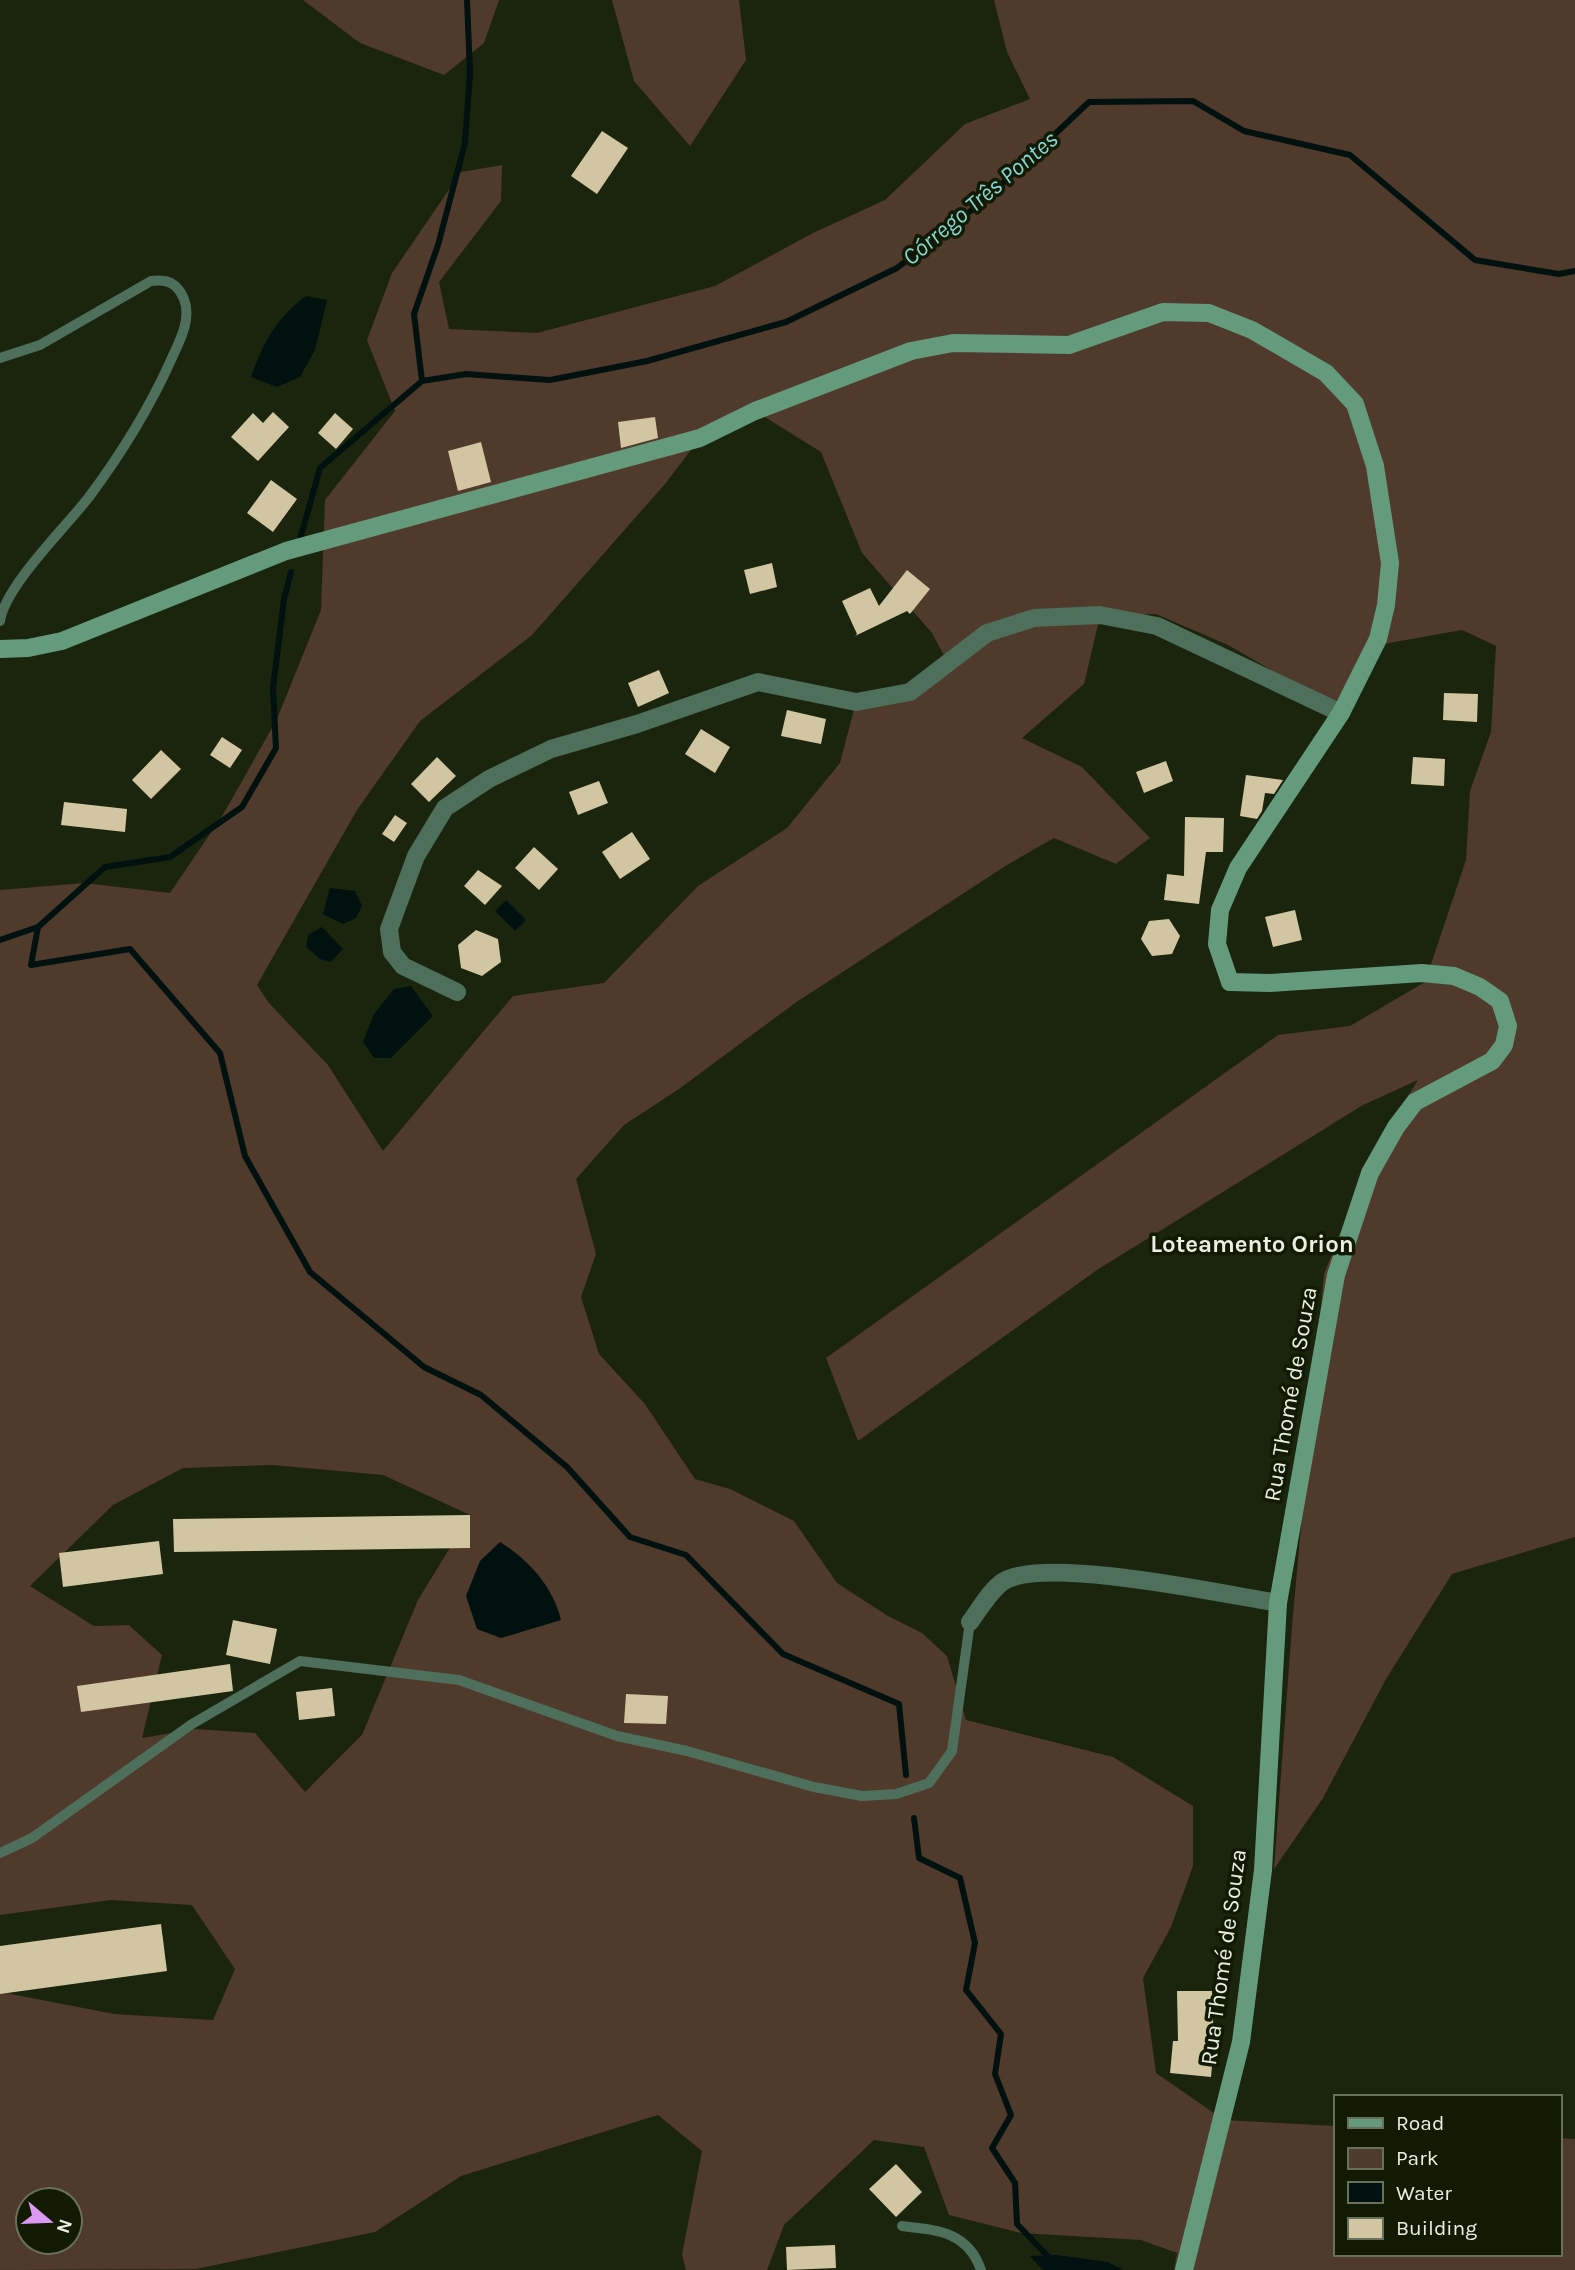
<svg xmlns="http://www.w3.org/2000/svg" width="1575" height="2270" font-family="Karla,sans-serif">
	<style>
		.green { fill: #4f3a2b; fill-rule: evenodd }
		.water { fill: #001110 }
		.lines { fill: none; stroke-linecap: round; stroke-linejoin: round }
		.stream { stroke: #001110; stroke-width: 6 }
		.building { fill: #d2c6a2 }
		.lane { stroke: #4d6f5b; stroke-width: 10 }
		.street { stroke: #4d6f5b; stroke-width: 18 }
		.secondary { stroke: #649b7d; stroke-width: 18 }
		.labels { text-anchor: middle; stroke-width: 7; stroke-linejoin: round; paint-order: stroke }
		.street-label { font-size: 23px; fill: #eaf0e1; stroke: #121a04 }
		.water-label { font-size: 24px; font-style: italic; fill: #86d7d4; stroke: #121a04 }
		.neighbourhood-label { font-size: 24px; font-weight: bold; fill: #eaf0e1; stroke: #121a04 }
	</style>
	<rect width="100%" height="100%" fill="#1b240c"/>
	<g class="green">
		<path d="M303,0H499L484,43L444,75L360,43Z"/>
		<path d="M612,0H739L746,60L690,146L634,81Z"/>
		<path d="M994,0H1575V1537L1452,1574L1386,1679L1323,1798L1274,1869L1292,1626L1324,1274L1376,1145L1418,1080L1363,1105L1097,1270L858,1441L826,1358L1278,1035L1350,1026L1425,982L1466,860L1470,791L1491,732L1496,646L1462,630L1372,646L1333,706L1228,645L1156,614L1100,616L1084,684L1022,738L1082,767L1150,838L1116,864L1054,838L1007,865L795,1003L679,1089L624,1125L576,1179L596,1254L581,1297L599,1354L645,1404L695,1479L730,1489L794,1521L837,1583L888,1616L922,1633L947,1656L966,1720L1113,1757L1193,1806V1866L1171,1927L1143,1978L1156,2073L1224,2120L1335,2126V2254H1559V2138L1575,2139V2270H1174L1177,2253L1141,2240L1021,2233L949,2215L924,2147L874,2140L784,2225L767,2270H686L682,2255L702,2151L658,2115L461,2176L375,2232L196,2269L0,2270V1982L6,1993L114,2014L213,2020L235,1969L192,1905L111,1900L0,1915V890L84,883L170,893L224,813L277,719L321,610L325,500L395,411L367,340L392,273L461,172L502,165L501,201L439,282L449,329L537,333L715,286L813,233L885,200L965,124L1030,99L1007,52ZM755,411L821,452L862,553L932,633L948,663L910,692L856,702L840,763L787,828L698,886L604,983L513,996L383,1151L328,1065L268,1002L257,985L357,810L420,721L532,635L665,484L700,438ZM272,1465L383,1475L470,1515L418,1600L362,1735L305,1792L255,1733L195,1729L142,1738L162,1655L129,1625L94,1626L30,1586L113,1505L183,1468ZM28,2200H70V2242H28Z"/>
	</g>
	<g class="water">
		<path d="M306,296L327,300L315,350L300,377L277,387L251,377C263,343 276,318 306,296Z"/>
		<path d="M330,888L355,891L362,906L356,918L343,924L323,914Z"/>
		<path d="M506,900L526,920L515,931L495,911Z"/>
		<path d="M322,927L343,949L331,962L320,959L306,947L308,935Z"/>
		<path d="M411,986L433,1016L391,1058H374L363,1042L374,1014L394,989Z"/>
		<path d="M500,1542C529,1560 553,1587 561,1620L501,1638L477,1629L466,1596L480,1561Z"/>
		<path d="M1056,2255L1108,2262L1123,2270H1043L1030,2256Z"/>
	</g>
	<g class="lines">
		<g class="stream">
			<path d="M422,381L414,314L438,245L465,143L470,73L467,0"/>
			<path d="M301,536L320,468L422,381L466,374L550,380L647,361L786,322L897,268L986,199L1089,102L1193,101L1244,131L1350,155L1475,260L1559,274L1575,271"/>
			<path d="M38,927L31,965L130,949L220,1053L245,1156L310,1272L424,1367L481,1395L567,1467L630,1537L686,1555L783,1654L899,1704L906,1775"/>
			<path d="M0,940L38,927L105,867L170,857L242,807L276,748L273,688L284,599L291,572"/>
			<path d="M914,1818L919,1858L960,1878L975,1943L966,1990L1001,2034L995,2074L1011,2115L992,2148L1015,2183L1017,2224L1061,2270"/>
		</g>
	</g>
	<g class="building">
		<path d="M602,131L628,148L597,194L571,176Z"/>
		<path d="M273,412L289,427L258,461L231,437L253,413L263,423Z"/>
		<path d="M335,413L353,429L336,449L318,433Z"/>
		<path d="M655,417L658,438L621,448L618,422Z"/>
		<path d="M481,442L491,482L458,491L448,451Z"/>
		<path d="M271,480L297,499L273,532L247,513Z"/>
		<path d="M772,563L777,587L750,594L744,570Z"/>
		<path d="M907,570L930,589L910,614L907,611L855,636L857,634L842,601L870,588L879,606Z"/>
		<path d="M659,670L669,693L638,707L628,683Z"/>
		<path d="M1444,693L1478,694L1477,722L1443,720Z"/>
		<path d="M787,710L826,719L821,744L781,736Z"/>
		<path d="M701,729L730,747L715,773L685,754Z"/>
		<path d="M222,737L242,750L230,768L210,755Z"/>
		<path d="M161,750L181,769L151,799L132,780Z"/>
		<path d="M437,757L456,776L429,802L411,784Z"/>
		<path d="M1413,757L1445,759L1444,786L1411,784Z"/>
		<path d="M1166,761L1173,781L1144,793L1136,772Z"/>
		<path d="M1246,775L1283,780L1274,794L1265,793L1262,811L1257,819L1240,816Z"/>
		<path d="M599,781L608,803L578,815L569,792Z"/>
		<path d="M64,802L127,809L125,832L61,825Z"/>
		<path d="M395,815L407,823L394,842L382,834Z"/>
		<path d="M1185,817L1224,818L1223,852H1206L1199,904L1164,900L1167,874L1184,876Z"/>
		<path d="M632,832L650,859L620,879L602,852Z"/>
		<path d="M534,847L558,869L539,890L515,868Z"/>
		<path d="M478,870L502,886L485,905L464,886Z"/>
		<path d="M1295,910L1302,940L1273,947L1265,917Z"/>
		<path d="M1169,919L1180,936L1172,954L1152,956L1141,939L1149,921Z"/>
		<path d="M476,930L498,939L501,962L482,976L461,968L458,945Z"/>
		<path d="M470,1515V1548L174,1552L173,1519Z"/>
		<path d="M159,1541L163,1574L63,1587L59,1553Z"/>
		<path d="M233,1620L277,1629L270,1664L226,1655Z"/>
		<path d="M230,1664L233,1691L81,1712L77,1686Z"/>
		<path d="M332,1688L335,1716L299,1720L296,1692Z"/>
		<path d="M626,1694L668,1696L666,1724L624,1723Z"/>
		<path d="M161,1924L167,1971L0,1994V1946Z"/>
		<path d="M1177,1991H1212L1214,2045L1211,2077L1170,2073L1173,2041H1178Z"/>
		<path d="M896,2164L922,2192L896,2217L869,2189Z"/>
		<path d="M835,2245L836,2268L787,2270L786,2247Z"/>
	</g>
	<g class="lines">
		<g class="lane">
			<path d="M0,358L40,345L151,281C168,279 177,283 184,299C192,320 179,342 171,360C149,409 121,454 89,497C66,527 5,586 0,621"/>
			<path d="M0,1853L32,1838L192,1724L300,1661L459,1680L617,1736L687,1751L814,1787L862,1796L896,1794L929,1783L952,1751L970,1622"/>
			<path d="M902,2226C938,2230 968,2232 981,2270"/>
		</g>
		<g class="street">
			<path d="M457,992L403,966L392,952L389,929L416,856L445,808L489,779L551,749L637,724L758,682L856,702L910,692L987,633L1034,618L1100,615L1157,626L1341,713"/>
			<path d="M970,1622C979,1610 991,1589 1004,1581C1047,1556 1223,1594 1278,1603"/>
		</g>
		<path class="secondary" d="M0,649L28,648L62,641L286,551L700,438L755,411L911,351L953,343L1069,345L1163,312L1209,313L1252,330L1326,373L1355,404L1375,466L1390,563L1386,605L1378,639L1341,713L1238,868L1220,910L1217,944L1230,982L1270,983L1422,973L1454,976L1480,987L1500,1001L1508,1026L1504,1045L1492,1061L1415,1102L1396,1127L1370,1173L1336,1275L1278,1603L1263,1870L1241,2042L1184,2270"/>
	</g>
	<g class="labels">
		<g class="street-label">
			<text transform="translate(1290 1394) rotate(-80)" y="8">Rua Thomé de Souza</text>
			<text transform="translate(1223 1957) rotate(-82)" y="8">Rua Thomé de Souza</text>
		</g>
		<g class="water-label">
			<text transform="translate(980 198) rotate(-40)" y="8">Córrego Três Pontes</text>
		</g>
		<g class="neighbourhood-label">
			<text x="1252" y="1252">Loteamento Orion</text>
		</g>
	</g>
	<rect x="1334" y="2095" width="228" height="161" fill="#121a04" stroke="#68705c" stroke-width="2"/>
	<rect x="1348" y="2118" width="35" height="10" fill="#649b7d" stroke="#68705c" stroke-width="2"/>
	<text x="1396" y="2130" font-size="21" fill="#eaf0e1">Road</text>
	<rect x="1348" y="2148" width="35" height="21" fill="#4f3a2b" stroke="#68705c" stroke-width="2"/>
	<text x="1396" y="2165" font-size="21" fill="#eaf0e1">Park</text>
	<rect x="1348" y="2182" width="35" height="21" fill="#001110" stroke="#68705c" stroke-width="2"/>
	<text x="1396" y="2200" font-size="21" fill="#eaf0e1">Water</text>
	<rect x="1348" y="2218" width="35" height="21" fill="#d2c6a2" stroke="#68705c" stroke-width="2"/>
	<text x="1396" y="2235" font-size="21" fill="#eaf0e1">Building</text>
	<g transform="translate(49 2221) rotate(109)"><circle r="33" fill="#121a04" stroke="#68705c" stroke-width="2"/>
	<path d="M0-5L12 26L0 18L-12 26Z" fill="#dc99f4"/>
	<text y="-10" font-size="19" font-weight="bold" text-anchor="middle" fill="#eaf0e1">N</text>
	</g>
</svg>
